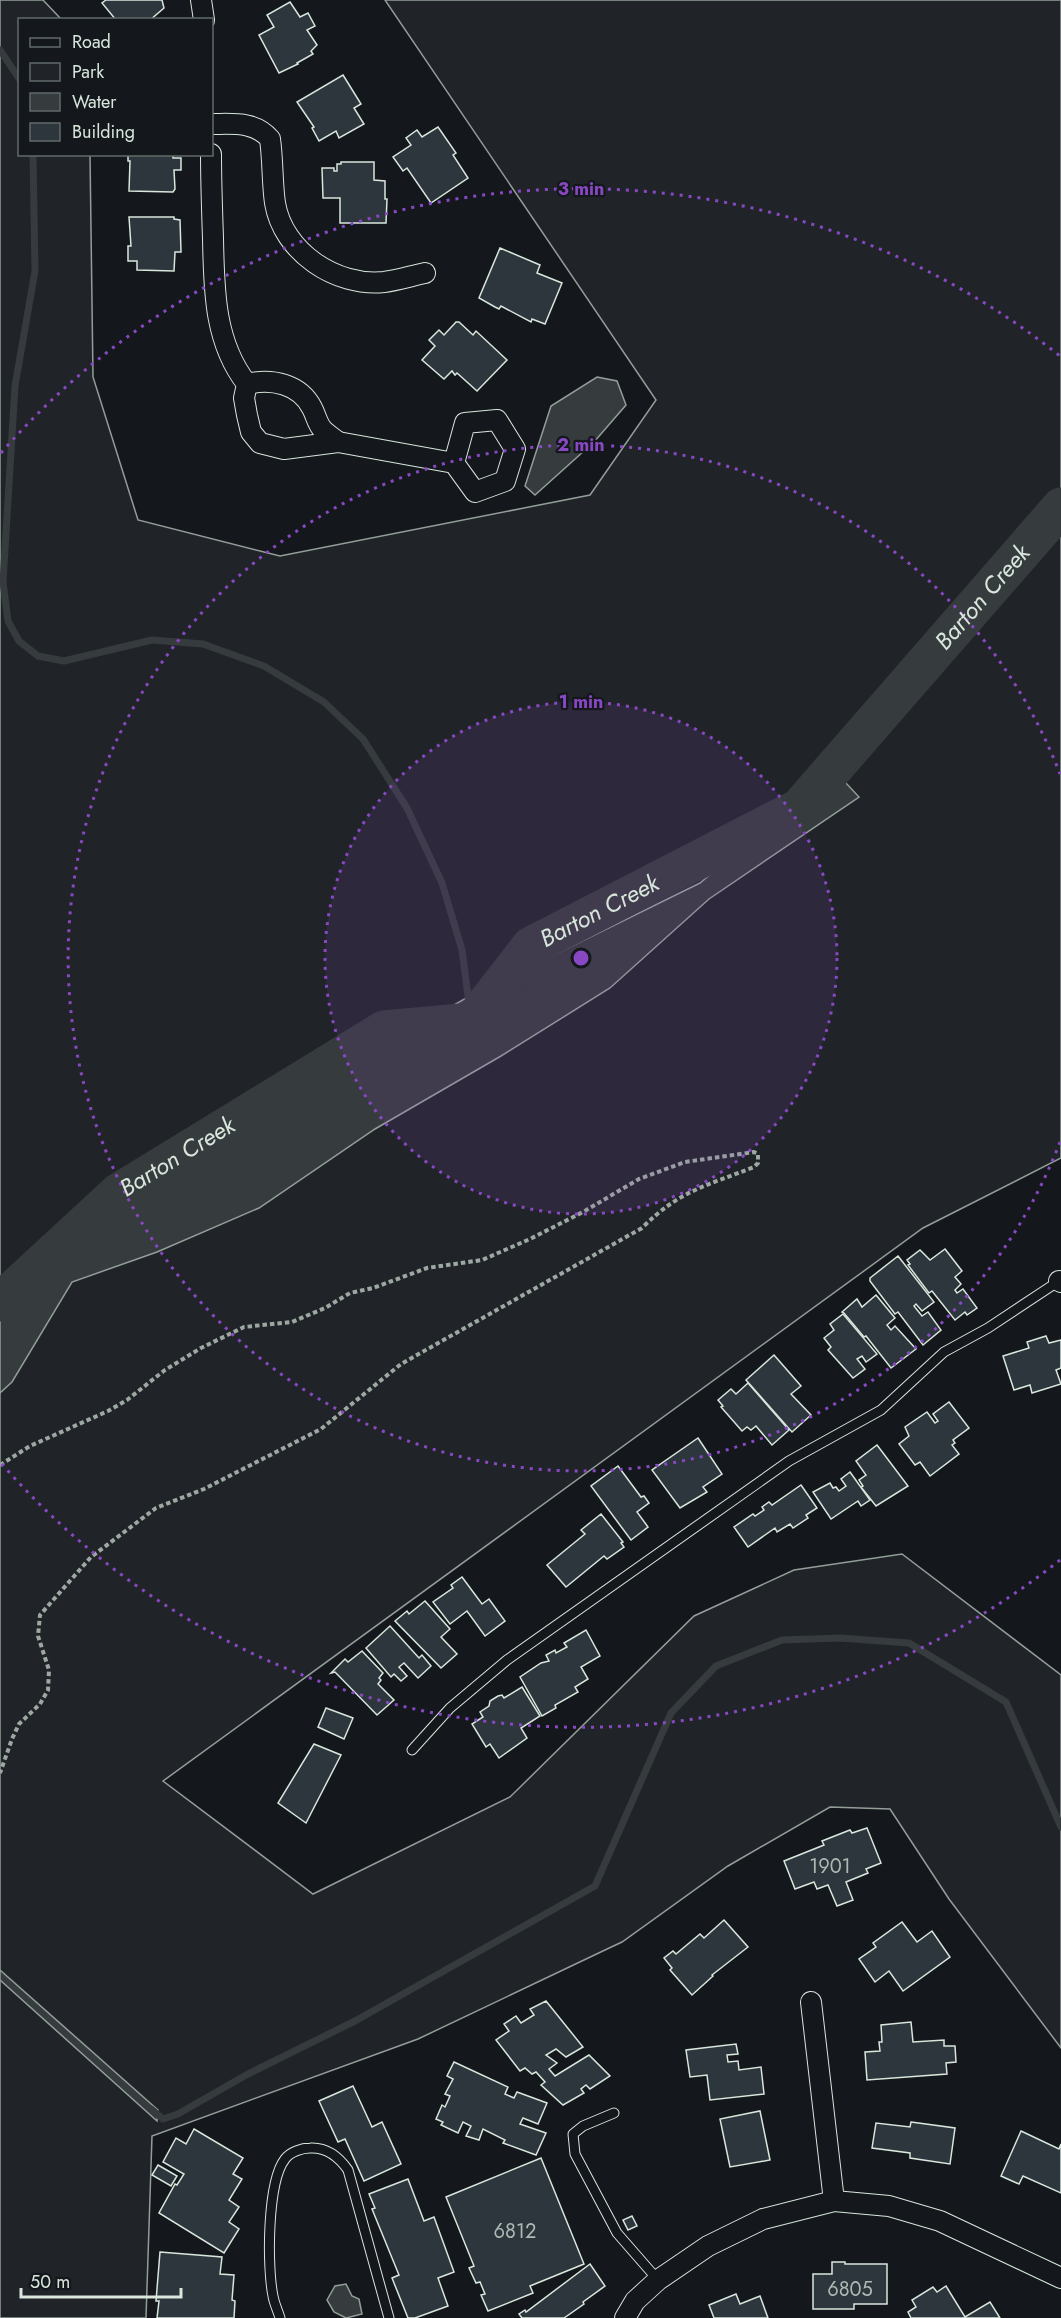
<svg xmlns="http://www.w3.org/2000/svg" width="1061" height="2318" font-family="Jost,sans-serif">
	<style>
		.green { fill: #202428; stroke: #939e99; stroke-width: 1.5 }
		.water { fill: #363b3e; stroke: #939e99; stroke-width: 1.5 }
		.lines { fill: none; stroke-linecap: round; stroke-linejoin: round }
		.stream { stroke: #363b3e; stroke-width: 7 }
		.river { stroke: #363b3e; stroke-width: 39 }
		.building { fill: #2c363c; stroke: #d8e6dc; stroke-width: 1.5 }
		.service-casing { stroke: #d8e6dc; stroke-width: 11 }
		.minor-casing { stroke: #d8e6dc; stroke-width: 22 }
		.path { stroke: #9da8a2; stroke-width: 4; stroke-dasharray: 4.5 3; stroke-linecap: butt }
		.service { stroke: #14181c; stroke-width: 9 }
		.minor { stroke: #14181c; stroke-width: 20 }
		.ring { fill: none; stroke: #8948c3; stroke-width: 3; stroke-dasharray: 3 6 }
		.labels { text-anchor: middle; stroke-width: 4.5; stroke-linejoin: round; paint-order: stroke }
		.number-label { font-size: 20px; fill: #adbab4 }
		.water-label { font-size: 24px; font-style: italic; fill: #d8e6dc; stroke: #14181c }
		.centre { fill: #8948c3; stroke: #14181c; stroke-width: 3 }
		.ring-label { font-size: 18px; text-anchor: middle; font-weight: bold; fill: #8948c3; stroke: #14181c; stroke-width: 4.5; stroke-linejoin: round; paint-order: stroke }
	</style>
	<rect width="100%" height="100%" fill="#14181c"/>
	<path class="green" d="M0,0H43L61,19L20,20V154L90,155L93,377L138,520L280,556L590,495L656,400L385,0H1061V1158L923,1228L163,1781L313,1894L510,1797L694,1616L794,1570L902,1554L1061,1675V2048L949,1899L890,1809L830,1807L728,1866L622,1942L605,1950L418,2039L152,2136L146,2318H0Z"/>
	<g class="water">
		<path d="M597,377L617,381L626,405L594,442L535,495L525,486L551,406Z"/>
		<path d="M833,769L859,797L709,899L610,988L501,1056L375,1129L259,1208L157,1252L72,1282L12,1382L0,1393V1301L116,1211L338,1071L468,997L700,883Z"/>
		<path d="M0,1970L158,2110L157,2121L0,1980Z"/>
		<path d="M346,2284L352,2296L359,2299L362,2314L346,2318L334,2312L327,2300L335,2286Z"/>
	</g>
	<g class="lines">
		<g class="stream">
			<path d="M0,50L20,80"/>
			<path d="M33,154L35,271L15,386L3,582L8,621L19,641L38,656L64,661L152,640L203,644L264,666L324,702L363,739L407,808L442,883L462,950L469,1004"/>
			<path d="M151,2109L163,2119L178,2114L248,2074L355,2021L595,1886L671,1713L716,1666L782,1640L840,1638L909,1643L1006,1702L1061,1827"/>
		</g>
		<path class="river" id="s1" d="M0,1302L118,1193L384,1030L472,1022L531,946L799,808L1061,507"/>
	</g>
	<g class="building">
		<path d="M106,0H162L164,8L150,20H116L102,3Z"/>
		<path d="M290,2L300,17L308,13L315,26L307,30L317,45L311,51L313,54L297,63L298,64L279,73L259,35L274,27L267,15Z"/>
		<path d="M343,75L361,104L354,108L364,124L339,138L336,131L319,141L312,128L314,127L297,102Z"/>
		<path d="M438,127L456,153L453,155L468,178L431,203L407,168L403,171L393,157L411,145L406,138L417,130L422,137Z"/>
		<path d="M128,154H173V158H181V170H174L175,189L173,192L129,191L130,161H128Z"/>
		<path d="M341,162H374V180L385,181V199H387L386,223H340V198H323L322,168H334V171H337V164H341Z"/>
		<path d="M129,217H174V219L180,220L181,252H175L174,271L137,270V261H128V246H131Z"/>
		<path d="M500,248L540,265L537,273L562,283L545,324L532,319L531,322L501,306L499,309L495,307L479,298Z"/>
		<path d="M456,322H459L473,335L476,331L507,360L477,391L457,373L455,375L452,371L444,379L422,360L435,346L429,340L439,330L444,335Z"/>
		<path d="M945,1249L962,1271L955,1277L961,1284L955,1290L957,1293L963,1289L977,1308L967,1315L965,1312L955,1320L932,1291L929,1293L908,1265L910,1264L907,1260L920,1250L930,1260Z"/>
		<path d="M898,1256L934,1302L922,1311L916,1304L914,1306L922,1316L928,1312L941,1330L923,1345L898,1312L895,1314L870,1281V1278Z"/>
		<path d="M876,1295L895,1318L887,1325L891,1330L895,1326L916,1349L891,1368L866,1336L864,1337L844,1313L842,1312L857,1299L862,1307Z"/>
		<path d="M843,1314L877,1354L866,1362L862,1356L857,1359L865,1369L853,1378L828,1350L831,1347L824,1338L834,1330L830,1324Z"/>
		<path d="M1046,1336L1049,1343L1061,1340V1368L1056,1370L1061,1384L1032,1393L1030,1385L1014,1390L1003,1356L1029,1348L1027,1342Z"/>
		<path d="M774,1355L801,1386L791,1394L811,1415L792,1432L746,1380Z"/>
		<path d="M748,1383L789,1430L772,1445L756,1426L751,1430L747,1427L742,1431L721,1407L723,1406L718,1400L731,1389L736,1394Z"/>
		<path d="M949,1402L969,1428L953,1440L955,1443L952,1445L959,1454L930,1476L920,1462L915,1465L899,1444L909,1436L905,1427L927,1412L935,1423L938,1421L933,1414Z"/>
		<path d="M698,1438L722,1474L703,1487L707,1492L680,1508L652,1470Z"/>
		<path d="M877,1445L908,1486L876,1506L861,1487L863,1486L859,1480L866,1475L856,1461Z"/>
		<path d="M618,1466L641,1497L644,1496L649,1503L637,1512L648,1527L631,1540L591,1486Z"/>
		<path d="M850,1472L870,1500L861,1506L858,1501L831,1519L813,1492L830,1483L833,1488L836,1487L839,1491L846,1486L841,1479Z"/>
		<path d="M801,1485L817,1508L806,1515L808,1518L793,1528L790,1524L777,1532L775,1528L748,1547L734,1527L753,1514L755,1516L764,1510L762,1507L769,1502L772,1505Z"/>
		<path d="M601,1514L623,1542L621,1543L624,1547L607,1559L604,1556L566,1587L547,1565L585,1534L581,1530Z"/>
		<path d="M462,1577L482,1604L489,1599L505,1621L485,1636L467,1611L450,1624L433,1602L453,1588L451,1585Z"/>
		<path d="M425,1601L450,1629L441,1637L457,1654L441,1668L395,1621L407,1611L409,1614Z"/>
		<path d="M390,1626L419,1658L422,1655L431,1666L418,1678L404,1663L399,1667L407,1676L401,1681L394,1674L391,1677L366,1648Z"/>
		<path d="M586,1630L600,1656L581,1667L588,1679L575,1687L578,1692L555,1705L556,1708L542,1716L520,1677L541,1663L549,1661L546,1655L555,1650L556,1653L567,1647L564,1643Z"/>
		<path d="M362,1651L383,1673L379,1678L381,1680L378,1684L394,1700L377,1715L335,1672L331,1673L345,1659L348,1662Z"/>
		<path d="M522,1687L540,1716L521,1728L527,1738L499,1758L490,1744L486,1747L472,1724L483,1717L480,1712L489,1706L490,1701L498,1696L502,1695L504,1698Z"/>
		<path d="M326,1708L353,1718L344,1739L318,1727Z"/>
		<path d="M314,1744L341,1755L306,1823L278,1803Z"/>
		<path d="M867,1828L881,1863L866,1869L868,1873L846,1882L853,1900L837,1906L828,1885L817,1889L814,1882L795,1889L784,1861L824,1845L822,1841L850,1830L852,1833Z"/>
		<path d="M724,1920L748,1947L712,1975L713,1976L692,1995L670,1970L672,1968L664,1958L673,1951L676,1954L700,1934L704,1938Z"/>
		<path d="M902,1922L917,1942L932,1931L950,1957L903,1991L889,1971L875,1982L859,1959L876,1947L873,1943Z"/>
		<path d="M546,2001L583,2047L566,2057L556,2049L546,2055L557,2063L549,2069L555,2076L589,2055L610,2076L590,2089L586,2085L581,2089L584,2093L563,2105L541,2085L545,2082L536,2072L532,2074L525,2068L520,2071L496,2040L509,2031L504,2024L516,2016L521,2023L534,2015L530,2009Z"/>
		<path d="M911,2022L913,2042L944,2040V2046H955L956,2062L946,2063L947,2074L867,2080L865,2052L880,2051L879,2042H882L881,2025Z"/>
		<path d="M736,2044L738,2054L727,2055L728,2062L738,2061L739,2070L761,2067L764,2094L710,2100L707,2075L690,2077L686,2050Z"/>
		<path d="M454,2062L508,2087L505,2094L514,2098L517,2092L547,2103L538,2124L523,2118L520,2124L546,2133L536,2155L503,2143L505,2140L483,2129L479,2140L466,2136L471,2126L463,2122L458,2133L441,2125L443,2122L436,2119L442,2105L445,2107L450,2096L445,2094L453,2079L447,2076Z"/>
		<path d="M353,2086L372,2127L382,2122L401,2164L364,2181L345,2139L338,2142L319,2101Z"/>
		<path d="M760,2111L770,2160L730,2167L720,2119Z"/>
		<path d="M911,2122L955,2128L950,2164L910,2158V2153L872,2148L876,2123L910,2127Z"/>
		<path d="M194,2129L243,2158L233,2174L242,2179L229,2200L239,2207L229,2222L239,2229L224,2253L159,2213L175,2184L177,2185L184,2174L163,2162L176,2138L186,2144Z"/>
		<path d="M1021,2131L1059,2149L1061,2144V2193L1023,2176L1019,2184L1001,2176Z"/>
		<path d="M541,2158L584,2264L530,2286L533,2293L488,2311L481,2295L485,2294L480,2282L476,2283L469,2268L474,2266L446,2197Z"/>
		<path d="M158,2165L177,2176L171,2186L152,2175Z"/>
		<path d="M408,2179L424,2221L434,2217L454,2272L438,2278L448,2306L415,2318H408L392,2278L399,2275L372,2209L375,2208L369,2194Z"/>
		<path d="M632,2216L637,2226L628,2230L623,2220Z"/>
		<path d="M160,2252L222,2257L220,2274L234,2275L232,2300L235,2301L234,2318H157L159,2301H156Z"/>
		<path d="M832,2262H845V2264H887V2304H854V2309H813V2274H832Z"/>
		<path d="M590,2264L605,2286L583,2302L584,2304L564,2318H522L519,2314L525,2310L526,2312Z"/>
		<path d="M946,2286L965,2317L990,2302L1000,2318H911L908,2312L916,2307L912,2300L933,2287L937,2292Z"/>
		<path d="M736,2294L740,2304L760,2296L768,2318H714L709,2305Z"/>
	</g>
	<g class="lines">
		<defs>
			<g id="service">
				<path d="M412,1750L450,1708L507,1660L789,1461L881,1410L944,1352L988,1328L1059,1281"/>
				<path d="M614,2113L583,2126L573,2134L575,2154L617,2233L658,2280"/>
				<path d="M280,2318C278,2311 274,2303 273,2296C267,2267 267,2182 285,2159C290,2152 302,2148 310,2148C327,2147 339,2157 348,2170L389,2318"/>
			</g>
			<g id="minor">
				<path d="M201,0L204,20"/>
				<path d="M212,124C233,124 255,121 270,139C273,160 272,182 275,203C283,252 336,287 384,282C398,280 411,276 425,273"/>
				<path d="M211,154C211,182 212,210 213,238C214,289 214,342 247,384L244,398L247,415L251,432L260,443L284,449L338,442L454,463L475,492L505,481L515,449L497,420L465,423L454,463"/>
				<path d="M247,384C272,378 300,384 312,408C316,415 317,424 323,430C327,434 333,438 338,442"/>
				<path d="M1059,1281L1061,1282"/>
				<path d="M811,2002L834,2201"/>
				<path d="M625,2318L635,2301L658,2280L708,2246L763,2219L834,2201L889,2206L940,2221L1061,2278"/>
			</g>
		</defs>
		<use href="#service" class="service-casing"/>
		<use href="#minor" class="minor-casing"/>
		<path class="path" d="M0,1465L30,1446L108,1411L127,1400L165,1370L201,1348L244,1327L292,1322L325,1308L350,1293L373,1288L427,1268L482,1260L530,1239L583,1212L639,1179L685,1162L754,1152L758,1154V1163L754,1167C706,1186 680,1190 642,1228L401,1364L321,1429L204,1489L156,1508L91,1557L40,1615L38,1636L49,1670L48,1690L40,1704L19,1724L12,1739L0,1773"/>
		<use href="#service" class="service"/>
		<use href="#minor" class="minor"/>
	</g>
	<circle cx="581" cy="958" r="256" fill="#8948c3" fill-opacity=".12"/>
	<g class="ring">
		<circle cx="581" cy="958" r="256"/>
		<path d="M1060 1142A513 513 0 1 1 1060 774"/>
		<path d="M1060 1560A769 769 0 0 1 1 1463M1 453A769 769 0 0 1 1060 356"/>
	</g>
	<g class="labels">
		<g class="number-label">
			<text x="830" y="1873">1901</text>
			<text x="515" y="2238">6812</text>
			<text x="850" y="2296">6805</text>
		</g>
		<g class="water-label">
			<text dy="8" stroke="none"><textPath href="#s1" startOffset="1238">Barton Creek</textPath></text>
			<text dy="8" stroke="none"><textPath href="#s1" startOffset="734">Barton Creek</textPath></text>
			<text dy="8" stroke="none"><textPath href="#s1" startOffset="230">Barton Creek</textPath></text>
		</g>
	</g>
	<circle cx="581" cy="958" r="9" class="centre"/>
	<g class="ring-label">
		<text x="581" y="195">3 min</text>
		<text x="581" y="451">2 min</text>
		<text x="581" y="708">1 min</text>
	</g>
	<rect x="18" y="18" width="195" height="138" fill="#14181c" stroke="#626a69" stroke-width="1.5"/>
	<rect x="30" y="38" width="30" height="9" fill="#14181c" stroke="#626a69" stroke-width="1.5"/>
	<text x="72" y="48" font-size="18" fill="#d8e6dc">Road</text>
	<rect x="30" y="63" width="30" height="18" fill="#202428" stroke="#626a69" stroke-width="1.5"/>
	<text x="72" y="78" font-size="18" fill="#d8e6dc">Park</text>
	<rect x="30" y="93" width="30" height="18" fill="#363b3e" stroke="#626a69" stroke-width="1.5"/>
	<text x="72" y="108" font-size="18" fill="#d8e6dc">Water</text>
	<rect x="30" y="123" width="30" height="18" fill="#2c363c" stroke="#626a69" stroke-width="1.5"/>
	<text x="72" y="138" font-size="18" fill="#d8e6dc">Building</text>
	<path d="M21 2288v9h160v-9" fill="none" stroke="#d8e6dc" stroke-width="3"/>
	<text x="30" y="2288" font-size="18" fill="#d8e6dc" stroke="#14181c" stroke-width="4.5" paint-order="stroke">50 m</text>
</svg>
